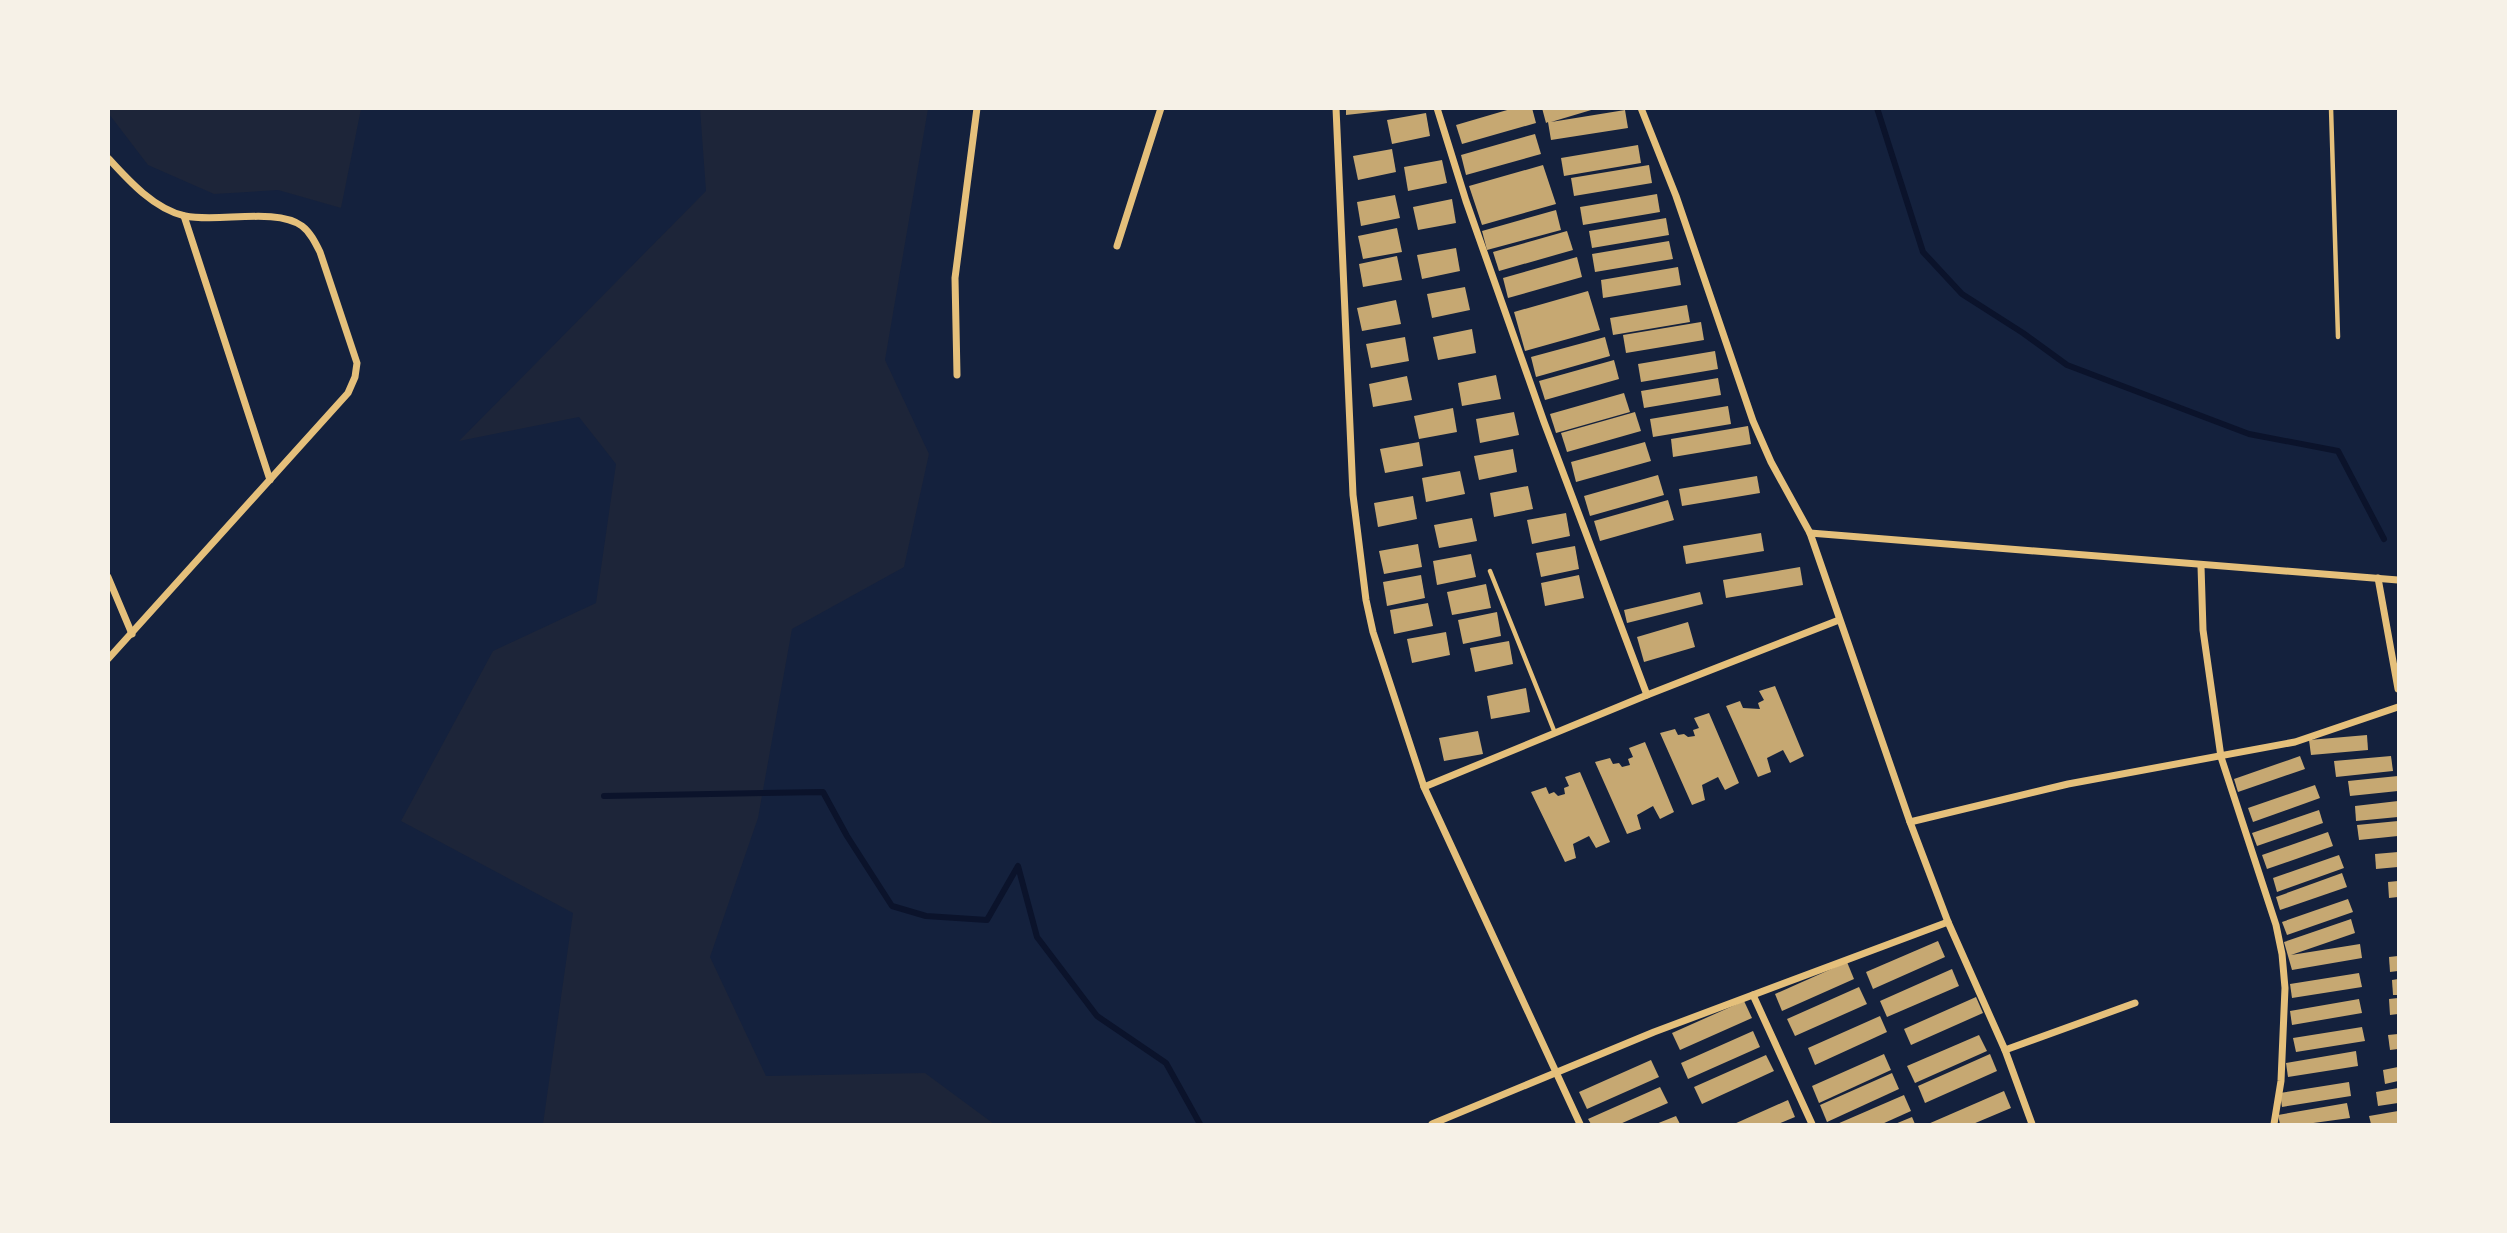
<svg xmlns="http://www.w3.org/2000/svg" width="2507" height="1233" font-family="Mulish,sans-serif">
	<style>
		.green { fill: #1d2539 }
		.lines { fill: none; stroke-linecap: round; stroke-linejoin: round }
		.stream { stroke: #0b132b; stroke-width: 6 }
		.building { fill: #c6a872 }
		.service { stroke: #e5c07b; stroke-width: 4.5 }
		.minor { stroke: #e5c07b; stroke-width: 7 }
	</style>
	<rect width="100%" height="100%" fill="#14213d"/>
	<g class="green">
		<path d="M109,108L361,109L341,208L278,190L214,194L148,165L109,114Z"/>
		<path d="M700,109H928L885,360L929,454L904,567L792,629L758,818L710,957L766,1076L925,1073L994,1124H543L573,913L401,821L493,651L596,603L616,464L579,417L459,441L706,191Z"/>
	</g>
	<g class="lines">
		<g class="stream">
			<path d="M1877,108L1923,252L1962,294L2023,333L2067,365L2249,434L2338,451L2384,539"/>
			<path d="M604,796L823,792L847,836L892,906L926,916L987,920L1018,866L1037,937L1097,1016L1166,1063L1200,1124"/>
		</g>
	</g>
	<g class="building">
		<path d="M1346,108H1391V110L1346,115Z"/>
		<path d="M1514,108H1532L1536,123L1462,144L1456,125Z"/>
		<path d="M1542,108H1598L1551,122L1625,110L1628,128L1551,140L1548,122L1546,123Z"/>
		<path d="M1426,113L1430,136L1392,144L1387,120Z"/>
		<path d="M1535,134L1541,154L1466,175L1461,155Z"/>
		<path d="M1638,145L1641,163L1564,176L1561,158Z"/>
		<path d="M1392,149L1396,172L1358,180L1353,156Z"/>
		<path d="M1442,160L1447,183L1408,191L1404,167Z"/>
		<path d="M1543,165L1556,204L1482,225L1469,186Z"/>
		<path d="M1649,165L1652,183L1574,196L1571,178Z"/>
		<path d="M1657,194L1660,212L1583,225L1580,207Z"/>
		<path d="M1395,195L1400,218L1361,226L1357,202Z"/>
		<path d="M1452,199L1456,223L1418,230L1413,207Z"/>
		<path d="M1556,210L1561,230L1487,250L1482,231Z"/>
		<path d="M1666,218L1669,235L1592,248L1589,231Z"/>
		<path d="M1397,228L1402,252L1363,259L1358,236Z"/>
		<path d="M1567,231L1573,250L1499,271L1493,252Z"/>
		<path d="M1669,241L1673,259L1595,272L1592,254Z"/>
		<path d="M1456,248L1460,271L1422,279L1417,255Z"/>
		<path d="M1397,256L1402,280L1363,287L1359,264Z"/>
		<path d="M1577,257L1582,277L1508,298L1503,278Z"/>
		<path d="M1678,267L1681,285L1603,298L1601,280Z"/>
		<path d="M1465,287L1470,310L1432,318L1427,294Z"/>
		<path d="M1588,291L1600,330L1525,351L1514,312Z"/>
		<path d="M1396,300L1401,324L1362,331L1357,308Z"/>
		<path d="M1687,305L1690,322L1613,335L1610,318Z"/>
		<path d="M1701,322L1704,340L1626,353L1623,335Z"/>
		<path d="M1472,329L1476,353L1438,360L1433,337Z"/>
		<path d="M1405,337L1409,361L1371,368L1366,344Z"/>
		<path d="M1605,337L1610,356L1536,377L1531,357Z"/>
		<path d="M1715,351L1718,369L1641,382L1638,364Z"/>
		<path d="M1614,360L1619,379L1545,400L1539,381Z"/>
		<path d="M1496,375L1501,399L1462,406L1458,383Z"/>
		<path d="M1407,376L1412,400L1373,407L1369,384Z"/>
		<path d="M1718,378L1721,395L1644,408L1641,391Z"/>
		<path d="M1624,393L1630,412L1556,433L1550,414Z"/>
		<path d="M1728,406L1731,424L1653,437L1650,419Z"/>
		<path d="M1453,408L1457,432L1419,439L1414,416Z"/>
		<path d="M1514,412L1519,435L1480,443L1476,419Z"/>
		<path d="M1635,412L1641,431L1567,452L1561,433Z"/>
		<path d="M1748,426L1751,444L1673,457L1671,439Z"/>
		<path d="M1419,442L1423,466L1385,473L1380,449Z"/>
		<path d="M1645,442L1651,461L1576,482L1571,462Z"/>
		<path d="M1513,449L1517,472L1479,480L1474,456Z"/>
		<path d="M1460,471L1465,494L1426,502L1422,478Z"/>
		<path d="M1658,475L1664,495L1590,516L1584,496Z"/>
		<path d="M1757,476L1760,493L1682,506L1679,489Z"/>
		<path d="M1528,486L1533,509L1494,517L1490,493Z"/>
		<path d="M1413,496L1417,519L1378,527L1374,503Z"/>
		<path d="M1668,500L1674,520L1600,541L1594,521Z"/>
		<path d="M1566,513L1570,536L1532,544L1527,520Z"/>
		<path d="M1472,518L1477,541L1439,548L1434,525Z"/>
		<path d="M1761,533L1764,551L1686,564L1683,546Z"/>
		<path d="M1418,544L1422,567L1384,574L1379,551Z"/>
		<path d="M1575,546L1579,569L1541,577L1536,553Z"/>
		<path d="M1471,554L1476,577L1437,585L1433,561Z"/>
		<path d="M1800,567L1803,585L1726,598L1723,580Z"/>
		<path d="M1421,575L1425,598L1387,606L1383,582Z"/>
		<path d="M1579,575L1584,598L1545,606L1541,583Z"/>
		<path d="M1486,584L1491,608L1452,615L1447,592Z"/>
		<path d="M1700,592L1703,604L1627,623L1624,610Z"/>
		<path d="M1428,603L1433,626L1394,634L1390,610Z"/>
		<path d="M1497,612L1501,636L1463,644L1458,620Z"/>
		<path d="M1688,622L1695,647L1644,662L1637,637Z"/>
		<path d="M1446,632L1450,655L1412,663L1407,639Z"/>
		<path d="M1509,641L1513,664L1475,672L1470,648Z"/>
		<path d="M1775,686L1804,756L1790,763L1783,750L1767,758L1771,772L1758,777L1726,706L1740,701L1743,708L1760,709L1758,703L1764,700L1759,691Z"/>
		<path d="M1526,688L1530,712L1491,719L1487,696Z"/>
		<path d="M1709,713L1739,783L1725,790L1718,777L1702,785L1705,800L1692,805L1660,733L1675,729L1678,735L1684,734L1688,737L1695,736L1693,730L1699,728L1694,718Z"/>
		<path d="M1478,731L1483,754L1444,761L1439,738Z"/>
		<path d="M2367,735L2368,750L2311,755L2309,740Z"/>
		<path d="M1645,742L1674,812L1660,819L1653,806L1637,815L1641,829L1627,834L1595,762L1610,758L1613,764L1619,763L1622,767L1630,765L1628,759L1633,757L1629,748Z"/>
		<path d="M2300,756L2305,769L2238,792L2234,779Z"/>
		<path d="M2391,756L2393,771L2336,777L2334,761Z"/>
		<path d="M1580,772L1610,842L1596,848L1589,836L1573,844L1576,858L1565,862L1531,792L1546,787L1549,794L1554,792L1558,796L1565,794L1564,788L1569,786L1565,777Z"/>
		<path d="M2398,776V791L2350,796L2348,781Z"/>
		<path d="M2315,785L2320,798L2253,822L2248,808Z"/>
		<path d="M2398,801V817L2356,821L2355,806Z"/>
		<path d="M2319,810L2323,823L2257,846L2252,833Z"/>
		<path d="M2398,821V836L2359,840L2357,825Z"/>
		<path d="M2328,832L2333,846L2267,869L2262,855Z"/>
		<path d="M2398,852V867L2376,869L2375,854Z"/>
		<path d="M2339,855L2344,868L2277,892L2273,878Z"/>
		<path d="M2342,873L2347,887L2280,910L2276,897Z"/>
		<path d="M2398,881V897L2389,898L2388,882Z"/>
		<path d="M2348,899L2353,912L2287,935L2282,922Z"/>
		<path d="M2351,919L2355,933L2291,955L2360,944L2362,958L2292,970L2284,942Z"/>
		<path d="M1938,941L1945,957L1873,989L1866,972Z"/>
		<path d="M2398,956V971L2390,972L2389,957Z"/>
		<path d="M1847,962L1854,979L1782,1011L1775,994Z"/>
		<path d="M1952,969L1959,986L1887,1017L1880,1001Z"/>
		<path d="M2359,973L2362,987L2292,998L2290,984Z"/>
		<path d="M2398,979V995H2393L2392,980Z"/>
		<path d="M1859,987L1867,1004L1795,1036L1787,1019Z"/>
		<path d="M1976,997L1983,1013L1911,1045L1904,1029Z"/>
		<path d="M2398,998V1014L2390,1015L2389,999Z"/>
		<path d="M2359,999L2362,1013L2292,1025L2290,1011Z"/>
		<path d="M1744,1001L1752,1018L1680,1050L1672,1033Z"/>
		<path d="M1880,1016L1887,1032L1815,1065L1808,1048Z"/>
		<path d="M2362,1027L2365,1041L2296,1052L2293,1038Z"/>
		<path d="M1753,1031L1760,1047L1688,1079L1681,1063Z"/>
		<path d="M2398,1034V1049L2390,1050L2388,1035Z"/>
		<path d="M1979,1035L1987,1051L1915,1083L1907,1066Z"/>
		<path d="M2356,1051L2358,1066L2288,1077L2286,1063Z"/>
		<path d="M1884,1054L1891,1070L1819,1103L1812,1086Z"/>
		<path d="M1990,1054L1997,1071L1925,1103L1918,1086Z"/>
		<path d="M1766,1055L1774,1071L1702,1104L1694,1087Z"/>
		<path d="M1651,1060L1659,1077L1587,1109L1579,1092Z"/>
		<path d="M2398,1067V1081L2385,1084L2383,1070Z"/>
		<path d="M1892,1073L1899,1089L1827,1122L1820,1105Z"/>
		<path d="M2349,1082L2351,1096L2282,1107L2280,1093Z"/>
		<path d="M1660,1087L1668,1103L1620,1124H1591L1588,1119Z"/>
		<path d="M2398,1088V1103L2378,1106L2376,1092Z"/>
		<path d="M2004,1091L2011,1108L1973,1124H1928Z"/>
		<path d="M1904,1095L1911,1111L1882,1124H1837Z"/>
		<path d="M1788,1100L1795,1117L1778,1124H1734Z"/>
		<path d="M2347,1103L2350,1118L2306,1124H2280L2278,1115Z"/>
		<path d="M2398,1111V1124H2371L2369,1116Z"/>
		<path d="M1676,1116L1680,1124H1656Z"/>
		<path d="M1912,1117L1915,1124H1895Z"/>
	</g>
	<g class="lines">
		<g class="service">
			<path d="M2331,108L2338,337"/>
			<path d="M1490,571L1555,733"/>
		</g>
		<g class="minor">
			<path d="M1336,108L1353,495L1366,600L1373,632L1424,787L1580,1124"/>
			<path d="M1437,108L1466,201L1544,422L1647,695"/>
			<path d="M1641,108L1676,196L1753,421L1771,462L1810,533L1910,822L1948,922L2005,1050L2032,1124"/>
			<path d="M108,158C128,180 154,209 185,216C217,223 276,207 302,226C310,232 315,242 320,252L357,363L355,377L348,393L108,659"/>
			<path d="M184,216L270,480"/>
			<path d="M1117,246L1161,108"/>
			<path d="M957,375L955,278L977,108"/>
			<path d="M1810,533L2398,580"/>
			<path d="M2201,566L2203,630L2221,757L2276,925L2282,954L2285,988L2281,1081L2274,1124"/>
			<path d="M108,577L132,634"/>
			<path d="M2378,578L2398,689"/>
			<path d="M1424,787L1647,695L1839,620"/>
			<path d="M1910,822L2068,784L2295,742L2398,707"/>
			<path d="M1753,995L1812,1124"/>
			<path d="M2005,1050L2135,1003"/>
			<path d="M1432,1124L1654,1032L1948,922"/>
		</g>
	</g>
	<rect width="2507" height="1233" fill="none" stroke="#f6f1e7" stroke-width="220"/>
</svg>
